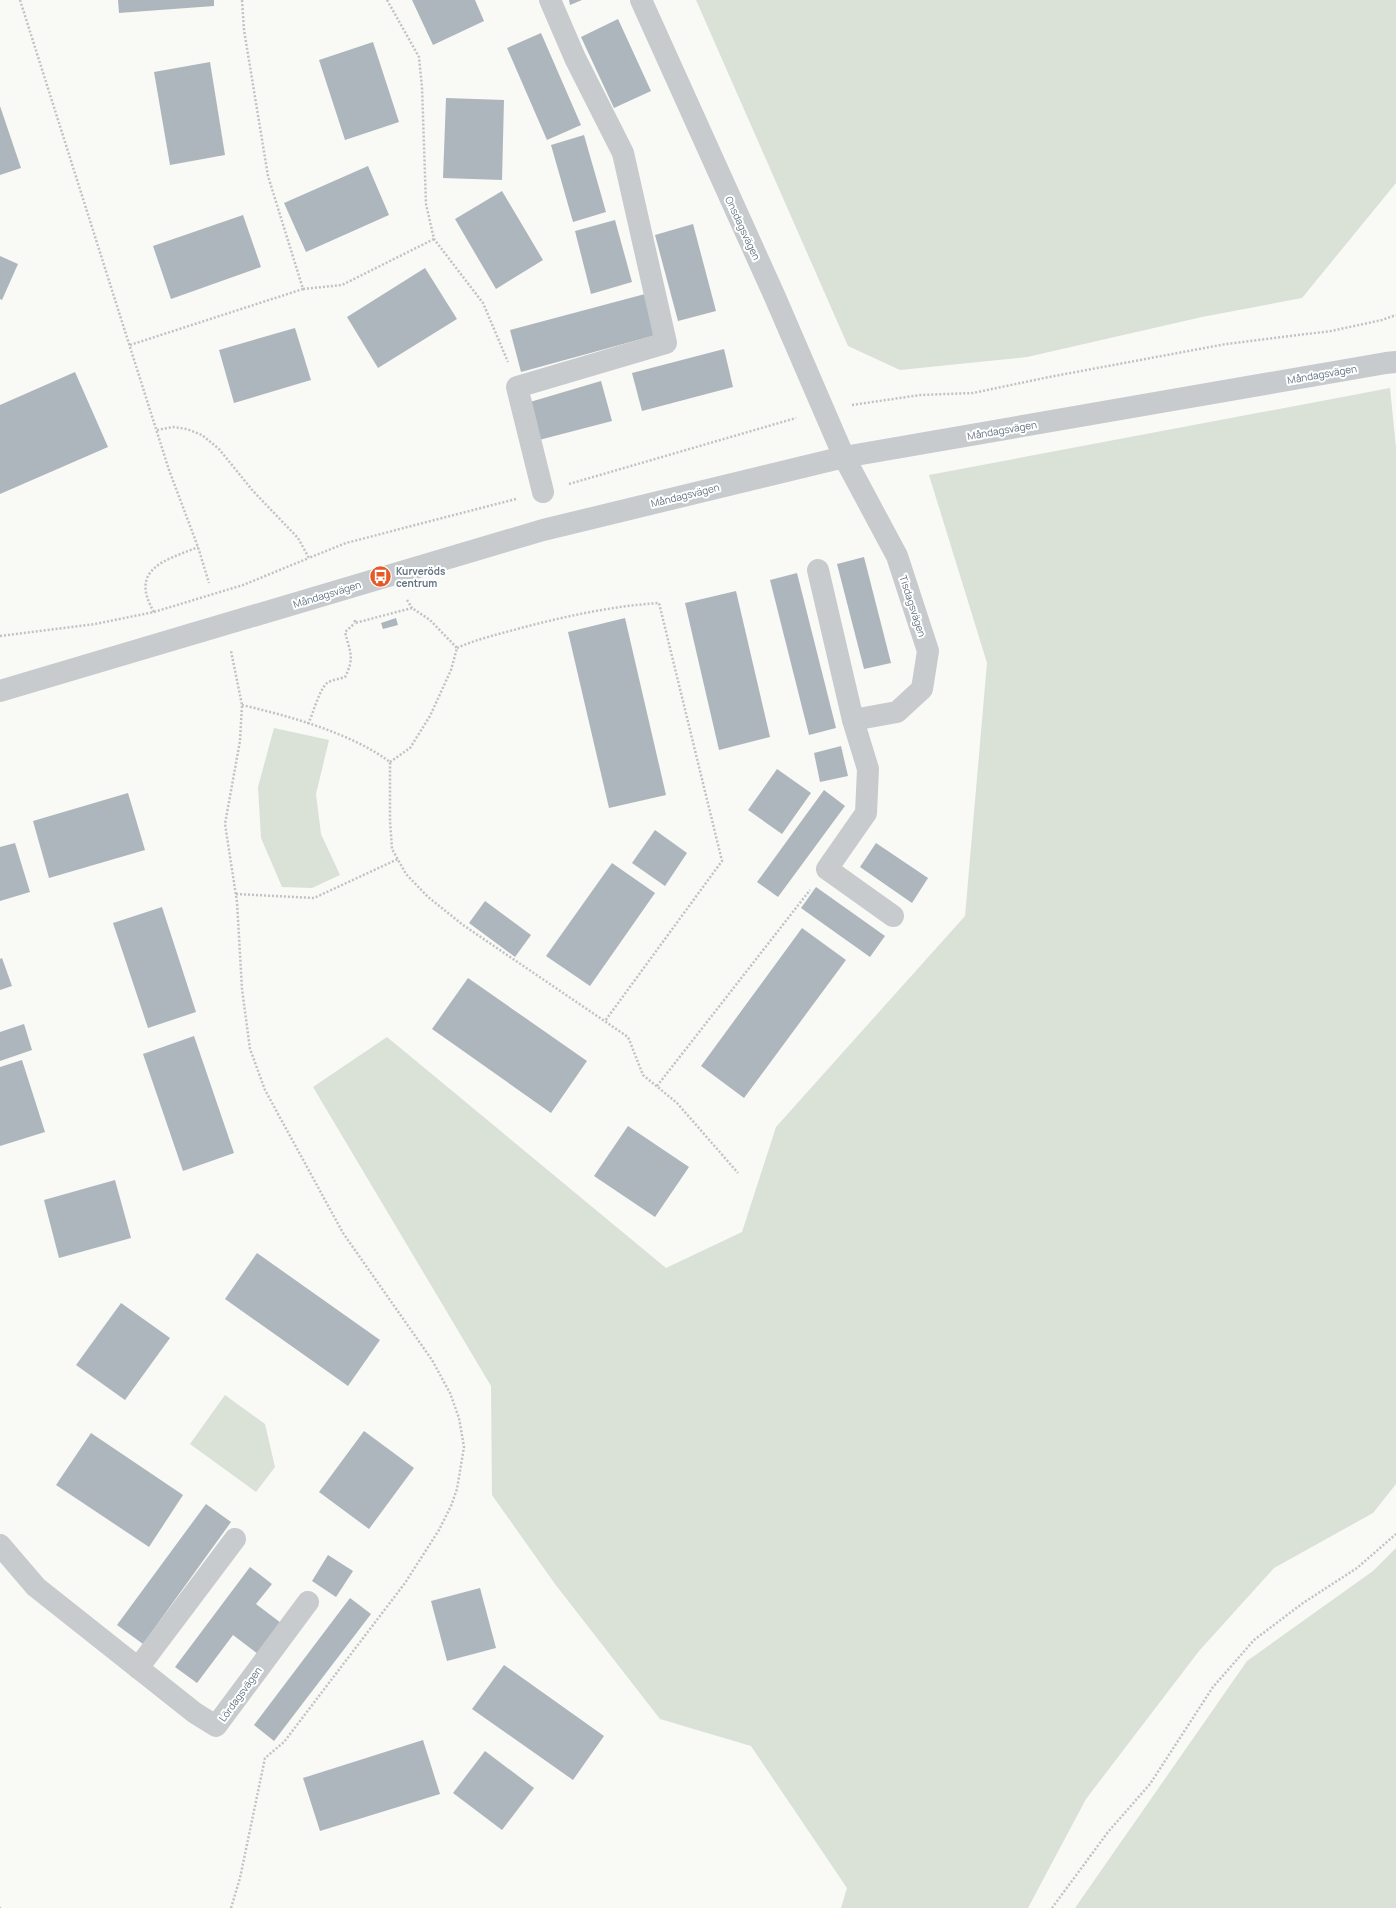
<svg xmlns="http://www.w3.org/2000/svg" width="1396" height="1908" font-family="Manrope,sans-serif">
	<style>
		.green { fill: #dae1d7 }
		.building { fill: #adb6bc }
		.lines { fill: none; stroke-linecap: round; stroke-linejoin: round }
		.path { stroke: #c0c3c5; stroke-width: 2.5; stroke-dasharray: 2 2; stroke-linecap: butt }
		.minor { stroke: #c7cbce; stroke-width: 22 }
		.labels { text-anchor: middle; stroke-width: 4; stroke-linejoin: round; paint-order: stroke }
		.street-label { font-size: 10px; fill: #637482; stroke: #fff }
		.poi-label { font-size: 10px; font-weight: bold; fill: #637482; stroke: #fff; text-anchor: start }
	</style>
	<rect width="100%" height="100%" fill="#f9f9f6"/>
	<g class="green">
		<path d="M696,0H1396V183L1302,298L1202,317L1027,357L900,370L848,346Z"/>
		<path d="M1390,388L1396,448V1484L1373,1513L1274,1568L1199,1651L1086,1799L1028,1908H841L847,1888L751,1746L660,1719L555,1584L492,1495L491,1386L313,1087L387,1037L666,1268L742,1232L776,1127L965,916L987,663L929,475Z"/>
		<path d="M274,728L329,740L316,794L321,834L340,875L312,888L282,887L261,838L258,787Z"/>
		<path d="M225,1395L265,1424L275,1467L256,1492L190,1444Z"/>
		<path d="M1396,1548V1908H1075L1247,1661L1373,1571Z"/>
	</g>
	<g class="building">
		<path d="M118,0H214V6L119,13Z"/>
		<path d="M412,0H475L484,21L433,45Z"/>
		<path d="M569,0H582L570,5Z"/>
		<path d="M618,19L651,91L614,108L581,37Z"/>
		<path d="M541,33L581,125L547,140L507,48Z"/>
		<path d="M373,42L399,122L345,140L319,60Z"/>
		<path d="M210,62L225,155L170,165L154,72Z"/>
		<path d="M446,98L504,100L502,180L443,178Z"/>
		<path d="M0,106L21,168L0,175Z"/>
		<path d="M584,135L606,212L573,222L551,145Z"/>
		<path d="M368,166L389,215L306,252L284,203Z"/>
		<path d="M502,191L543,260L496,289L455,219Z"/>
		<path d="M243,215L261,267L171,299L153,246Z"/>
		<path d="M615,220L632,282L591,294L575,231Z"/>
		<path d="M693,224L716,311L678,321L655,235Z"/>
		<path d="M0,256L18,264L2,300L0,299Z"/>
		<path d="M425,268L457,319L378,368L347,317Z"/>
		<path d="M645,294L656,335L521,372L510,330Z"/>
		<path d="M295,328L311,380L234,403L219,350Z"/>
		<path d="M724,349L733,387L642,411L632,373Z"/>
		<path d="M75,372L108,447L0,494V405Z"/>
		<path d="M601,381L612,421L539,440L530,402Z"/>
		<path d="M864,557L891,663L864,669L837,564Z"/>
		<path d="M797,573L836,728L809,735L770,580Z"/>
		<path d="M736,591L770,737L719,750L685,603Z"/>
		<path d="M396,618L398,625L383,629L381,623Z"/>
		<path d="M625,618L666,795L609,808L568,632Z"/>
		<path d="M841,746L848,776L820,782L814,753Z"/>
		<path d="M777,769L811,793L782,834L748,810Z"/>
		<path d="M824,790L845,806L778,897L757,882Z"/>
		<path d="M128,793L145,850L49,878L33,821Z"/>
		<path d="M655,830L687,853L665,886L632,863Z"/>
		<path d="M15,843L30,892L0,901V847Z"/>
		<path d="M876,843L928,878L912,903L860,867Z"/>
		<path d="M612,863L655,893L590,986L546,956Z"/>
		<path d="M816,887L885,936L870,957L801,908Z"/>
		<path d="M485,901L531,935L515,957L469,923Z"/>
		<path d="M162,907L196,1012L148,1028L113,923Z"/>
		<path d="M802,928L846,960L744,1098L701,1066Z"/>
		<path d="M2,958L12,986L0,990V959Z"/>
		<path d="M468,978L587,1061L551,1113L432,1029Z"/>
		<path d="M24,1024L32,1050L0,1061V1032Z"/>
		<path d="M194,1036L234,1153L183,1171L143,1054Z"/>
		<path d="M22,1060L45,1132L0,1146V1067Z"/>
		<path d="M628,1126L689,1167L655,1217L594,1176Z"/>
		<path d="M115,1180L131,1238L59,1258L44,1200Z"/>
		<path d="M257,1253L380,1340L348,1386L225,1299Z"/>
		<path d="M121,1303L170,1338L125,1400L76,1365Z"/>
		<path d="M364,1431L414,1468L369,1529L319,1492Z"/>
		<path d="M91,1433L183,1495L149,1547L56,1485Z"/>
		<path d="M206,1504L231,1522L143,1644L117,1625Z"/>
		<path d="M328,1555L353,1571L336,1597L312,1581Z"/>
		<path d="M250,1567L272,1584L256,1604L281,1623L258,1654L233,1635L197,1683L175,1667Z"/>
		<path d="M480,1588L496,1648L447,1661L431,1601Z"/>
		<path d="M350,1598L371,1614L274,1741L254,1725Z"/>
		<path d="M504,1665L604,1736L573,1780L472,1709Z"/>
		<path d="M423,1740L440,1794L320,1831L303,1778Z"/>
		<path d="M485,1751L534,1788L502,1830L453,1793Z"/>
	</g>
	<g class="lines">
		<g class="path">
			<path d="M20,0L169,470L198,547L209,583"/>
			<path d="M387,0L419,57L422,87L426,204L434,239L483,303L508,362"/>
			<path d="M303,289L342,285L434,239"/>
			<path d="M130,345L303,289L268,176L244,30L242,0"/>
			<path d="M852,405L920,395L973,393L1049,377L1226,344L1331,331L1382,320L1396,315"/>
			<path d="M157,430L173,427L187,429L202,435L219,449L253,491L298,538L309,558L346,543L516,499"/>
			<path d="M569,484L796,418"/>
			<path d="M407,600L412,608"/>
			<path d="M154,612C128,568 167,560 198,547"/>
			<path d="M355,620V623L412,608L430,620L457,648L451,670L430,716L410,748L390,762"/>
			<path d="M0,636L95,624L154,612L243,585L309,558"/>
			<path d="M457,648C477,639 499,634 521,628C566,616 613,606 659,603L722,861L605,1021"/>
			<path d="M242,705C289,716 351,733 390,762V821L392,849L406,874L428,897L463,925L628,1037L643,1075L677,1103L738,1173"/>
			<path d="M308,724C314,712 318,692 327,683C331,680 340,679 345,677C355,658 350,652 345,632L355,623"/>
			<path d="M236,894L314,898L398,859"/>
			<path d="M657,1086L810,890"/>
			<path d="M0,1908H1"/>
			<path d="M231,1908L240,1878L265,1758L284,1742L405,1583L439,1530L451,1506L457,1489L464,1447L459,1418L450,1393L432,1360L343,1233L265,1090L250,1049L242,989L237,902L225,824L240,741L242,705L231,651"/>
			<path d="M1052,1908L1108,1832L1150,1784L1213,1687L1254,1640L1303,1603L1357,1568L1396,1534"/>
		</g>
		<g class="minor">
			<path d="M641,0L775,297L844,457L897,556L928,651L922,689L897,712L853,720L818,570"/>
			<path d="M543,492L517,387L666,343L623,153L575,58L550,0"/>
			<path d="M0,691L543,530L844,457L1386,363L1396,362"/>
			<path d="M853,720L868,769L866,813L827,869L893,916"/>
			<path d="M0,1545L36,1587L195,1713L216,1726L308,1602"/>
			<path d="M138,1668L235,1539"/>
		</g>
	</g>
	<defs>
		<symbol id="bus-disc" viewBox="-11 -11 22 22"><circle r="9.5" fill="#e65a29" stroke="#fff"/><path d="M-5-6H5V4H4V6H2V4H-2V6H-4V4H-5ZM-3.5-4V0h7V-4ZM-3.5 1.2v1.5H-2V1.2ZM2 1.2v1.5H3.5V1.2Z" fill="#fff"/></symbol>
	</defs>
	<g fill-rule="evenodd">
		<use href="#bus-disc" x="368" y="564" width="25" height="25"/>
	</g>
	<g class="labels">
		<g class="street-label">
			<text transform="translate(743 228) rotate(65)" y="4">Onsdagsvägen</text>
			<text transform="translate(1322 374) rotate(-10)" y="4">Måndagsvägen</text>
			<text transform="translate(1002 430) rotate(-10)" y="4">Måndagsvägen</text>
			<text transform="translate(685 495) rotate(-14)" y="4">Måndagsvägen</text>
			<text transform="translate(327 594) rotate(-17)" y="4">Måndagsvägen</text>
			<text transform="translate(913 606) rotate(72)" y="4">Tisdagsvägen</text>
			<text transform="translate(240 1694) rotate(-54)" y="4">Lördagsvägen</text>
		</g>
		<g class="poi-label">
			<text x="396" y="575">Kurveröds<tspan x="396" dy="12">centrum</tspan></text>
		</g>
	</g>
</svg>
